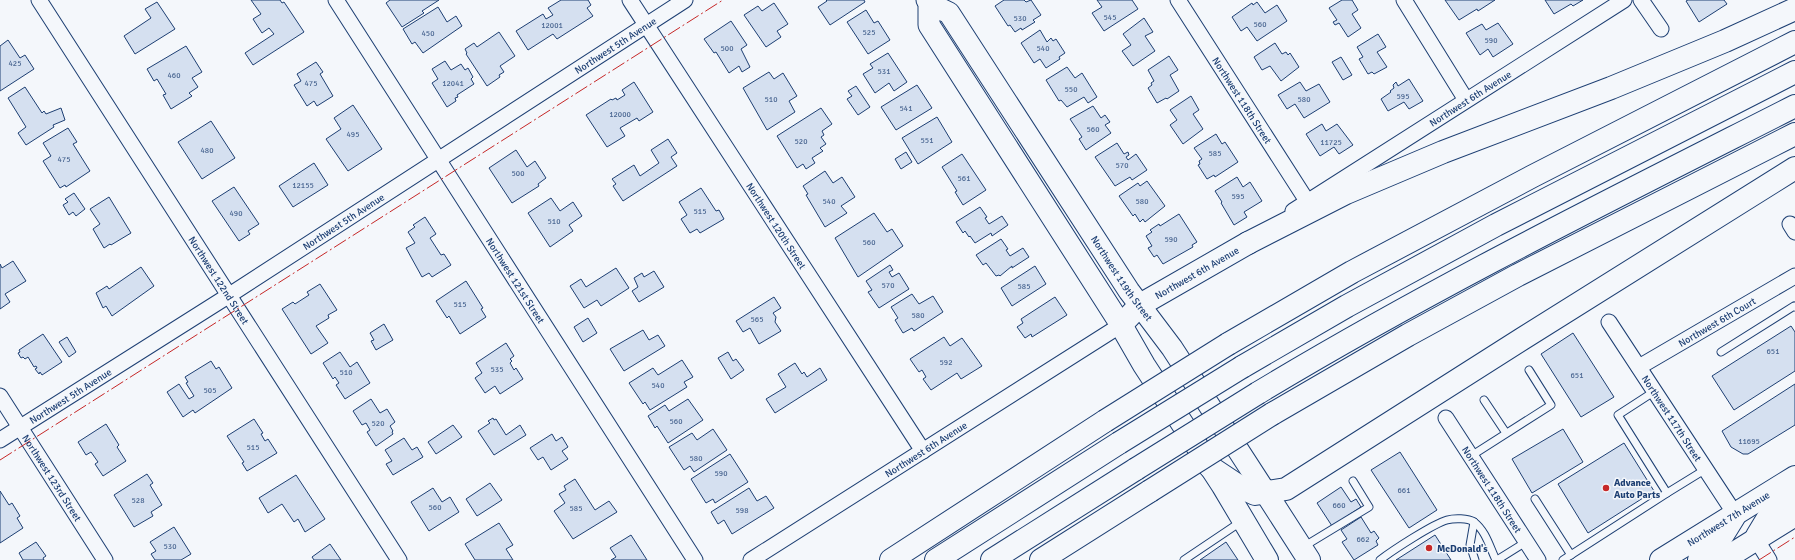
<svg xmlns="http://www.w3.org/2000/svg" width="1795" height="560" font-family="Signika,sans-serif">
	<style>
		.building { fill: #d5e0f0; stroke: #1d3f73 }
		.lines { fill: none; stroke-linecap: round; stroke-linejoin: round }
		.lane-casing { stroke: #1d3f73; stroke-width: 9 }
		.street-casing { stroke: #1d3f73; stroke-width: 17 }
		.secondary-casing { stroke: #1d3f73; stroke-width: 23 }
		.primary-casing { stroke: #1d3f73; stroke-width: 24 }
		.highway-casing { stroke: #1d3f73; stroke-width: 24 }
		.lane { stroke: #f4f7fb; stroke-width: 7 }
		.street { stroke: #f4f7fb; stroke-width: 15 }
		.secondary { stroke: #f4f7fb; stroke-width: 21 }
		.primary { stroke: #f4f7fb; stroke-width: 22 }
		.highway { stroke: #f4f7fb; stroke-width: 22 }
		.highway-bridge-casing { stroke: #1d3f73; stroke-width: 24; stroke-linecap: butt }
		.highway-bridge { stroke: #f4f7fb; stroke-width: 22 }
		.power { stroke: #c62828; stroke-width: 1; stroke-dasharray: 14 3 2 3; stroke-linecap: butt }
		.poi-dot { fill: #c62828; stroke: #f4f7fb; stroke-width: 1.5 }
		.labels { text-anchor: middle; stroke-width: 3; stroke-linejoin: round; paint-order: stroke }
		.number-label { font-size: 8px; fill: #4b6792 }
		.street-label { font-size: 10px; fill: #1d3f73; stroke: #f4f7fb }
		.poi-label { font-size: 10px; font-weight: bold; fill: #1d3f73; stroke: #f4f7fb; text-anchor: start }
	</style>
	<rect width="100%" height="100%" fill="#f4f7fb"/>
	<g class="building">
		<path d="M251,0H280L282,3L284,2L304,32L253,65L245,53L274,34L269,28L262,33L253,19L261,14Z"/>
		<path d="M390,0H439L422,11L424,13L402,27L386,3Z"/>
		<path d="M561,0H588L591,5L587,8L593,16L557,39L553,34L528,50L516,31L543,14L546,19L553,15L548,8Z"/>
		<path d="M826,0H864L865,2L830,25L818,7L827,1Z"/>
		<path d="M1004,0H1024L1026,2L1031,0L1041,15L1033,20L1035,22L1022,30L1021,28L1015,32L1010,25L1008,26L995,6Z"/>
		<path d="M1097,0H1132L1138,9L1104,31L1092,13L1102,7Z"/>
		<path d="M1342,0H1352L1358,10L1352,14L1361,28L1348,37L1339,23L1335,25L1333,22L1337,20L1329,8Z"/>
		<path d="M1445,0H1495L1478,11L1477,9L1459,20Z"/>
		<path d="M1545,0H1583L1573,6L1571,4L1554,14Z"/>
		<path d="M1688,0H1724L1727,4L1699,22L1686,1Z"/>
		<path d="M157,2L175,29L135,54L124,36L151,18L145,9Z"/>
		<path d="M1257,2L1265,13L1277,5L1287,21L1257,41L1247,27L1241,31L1232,17L1252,3L1253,5Z"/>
		<path d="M774,3L788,24L777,31L781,37L766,47L744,15L758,6L762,11Z"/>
		<path d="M438,7L447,22L456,16L462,26L423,53L415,42L412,44L403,29Z"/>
		<path d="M866,10L874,23L878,21L890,40L868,54L847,22Z"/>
		<path d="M1144,18L1153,32L1145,36L1155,51L1133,66L1122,51L1131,45L1123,34Z"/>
		<path d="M731,21L747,45L741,49L750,67L742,72L739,66L729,73L716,52L714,53L704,39Z"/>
		<path d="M1498,23L1513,44L1493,57L1488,49L1480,55L1466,33L1482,24L1486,30Z"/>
		<path d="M1040,30L1047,42L1051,38L1053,41L1056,39L1065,53L1059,57L1060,59L1046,68L1040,59L1034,63L1021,43Z"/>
		<path d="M499,32L515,56L500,66L504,72L499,75L500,77L487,86L466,54L467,53L465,49L474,43L477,47Z"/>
		<path d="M1378,34L1386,47L1377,52L1387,67L1374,74L1372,72L1368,74L1359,59L1363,57L1357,47Z"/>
		<path d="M8,40L20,58L25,55L34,69L0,91V46Z"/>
		<path d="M1275,43L1282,54L1286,52L1288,55L1290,53L1299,67L1281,81L1270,66L1262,70L1254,57Z"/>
		<path d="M186,46L202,72L192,78L198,87L189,93L192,96L171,109L163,95L166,94L157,79L154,81L147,69Z"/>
		<path d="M888,53L907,82L894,91L889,83L875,93L863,74L873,68L870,64Z"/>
		<path d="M1169,56L1178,70L1170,75L1179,91L1167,99L1166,98L1157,103L1148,88L1152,85L1151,83L1154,81L1148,70Z"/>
		<path d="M1341,57L1352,75L1343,80L1332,62Z"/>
		<path d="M445,61L451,70L461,64L465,70L468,68L473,77L471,79L474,84L457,95L458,97L455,98L456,101L447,107L432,83L438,79L432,69Z"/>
		<path d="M316,62L323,72L320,74L333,96L317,106L314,101L307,106L294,85L301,81L297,74Z"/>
		<path d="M1067,67L1075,78L1082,73L1097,97L1088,103L1084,97L1067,107L1061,100L1059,101L1046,80Z"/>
		<path d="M769,72L774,79L783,73L797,96L789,101L795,112L767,130L743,88Z"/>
		<path d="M1409,79L1423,101L1409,109L1404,102L1388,111L1381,99L1391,92L1390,91L1394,88L1393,85L1396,82L1398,86Z"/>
		<path d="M634,82L653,112L639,121L637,118L620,128L625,136L607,147L586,115L611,99L612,100L616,98L617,100L625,95L622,90Z"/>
		<path d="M1300,82L1306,91L1319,84L1330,102L1304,118L1295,104L1287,109L1278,95Z"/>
		<path d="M917,85L932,108L896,130L881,107Z"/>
		<path d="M856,86L870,107L858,115L847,99L852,96L848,91Z"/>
		<path d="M25,87L42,113L44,111L46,114L61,108L65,120L53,125L54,127L26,145L18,133L26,127L8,98Z"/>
		<path d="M1191,96L1199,110L1193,114L1203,129L1183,144L1170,125L1177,120L1170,110Z"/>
		<path d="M353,105L382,149L348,171L326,139L341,129L334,118Z"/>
		<path d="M1093,106L1101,118L1105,115L1110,122L1105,125L1111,133L1086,150L1079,139L1082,137L1070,119Z"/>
		<path d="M821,108L832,124L822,131L824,135L821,137L826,144L820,148L823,151L812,158L815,163L806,169L803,164L797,168L777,136Z"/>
		<path d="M937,117L952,142L918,164L902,138Z"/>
		<path d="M211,121L235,158L202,179L178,142Z"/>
		<path d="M1322,124L1326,131L1337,124L1353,145L1339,154L1334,147L1320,156L1306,134Z"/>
		<path d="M68,128L77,142L73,144L90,171L66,187L65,185L60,188L43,161L51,156L43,143Z"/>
		<path d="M1216,134L1222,144L1225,142L1238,162L1215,177L1214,175L1207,179L1198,165L1200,164L1199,161L1202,159L1194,148Z"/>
		<path d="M668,139L677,153L671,157L677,166L623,201L613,186L616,184L612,179L634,165L640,176L659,163L651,150Z"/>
		<path d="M1117,143L1124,154L1128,152L1129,155L1126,157L1128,160L1136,154L1147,170L1132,180L1130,177L1115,186L1095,157Z"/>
		<path d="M516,150L527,167L535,161L546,178L538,184L539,186L512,203L489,168Z"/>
		<path d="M906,152L912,162L901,169L895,159Z"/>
		<path d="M962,154L986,190L963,205L955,192L957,191L942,167Z"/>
		<path d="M314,163L328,185L293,207L279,186Z"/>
		<path d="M825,171L833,183L842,177L855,197L841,206L847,213L825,227L806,195L808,194L803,186Z"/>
		<path d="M1237,177L1243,187L1250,182L1262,201L1244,212L1247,217L1234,225L1221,203L1222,202L1215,191Z"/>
		<path d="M1147,181L1165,206L1145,222L1143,219L1140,222L1135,214L1133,216L1119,196L1138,183L1140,186Z"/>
		<path d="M234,187L259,224L248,231L250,234L239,241L212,201Z"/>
		<path d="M701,188L716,211L719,210L724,219L700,233L697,229L690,233L681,219L687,215L679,202Z"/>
		<path d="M74,193L85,209L76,216L73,212L69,215L63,205L68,202L65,199Z"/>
		<path d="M109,197L131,233L111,245L110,244L104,248L93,229L100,224L90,209Z"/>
		<path d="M551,198L560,211L573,202L582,216L569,225L573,231L550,247L528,213Z"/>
		<path d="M980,207L987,217L985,218L989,224L1002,216L1008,225L992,236L991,233L975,243L970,236L969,237L965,231L963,233L956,222Z"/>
		<path d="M874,213L887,232L892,229L903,246L858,277L835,238Z"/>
		<path d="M1179,214L1197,242L1192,245L1193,247L1163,264L1157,255L1154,257L1148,248L1152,246L1146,236L1152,232L1150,230L1159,224L1160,226Z"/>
		<path d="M425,217L436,234L430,238L441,255L444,254L451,265L432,277L429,273L422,277L406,248L415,243L408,232L415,227L413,225Z"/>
		<path d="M1001,239L1008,249L1006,250L1010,256L1023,248L1029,257L1012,268V266L1000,276L999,275L996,276L986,263L983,265L976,255Z"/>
		<path d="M13,261L26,281L5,294L10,302L0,309V264L2,268Z"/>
		<path d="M890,265L893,270L889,272L892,277L899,273L909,289L879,308L868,292L872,290L866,281Z"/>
		<path d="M1035,266L1046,284L1012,306L1001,288Z"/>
		<path d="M141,267L154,286L112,316L106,306L103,308L96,293L107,286L109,289Z"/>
		<path d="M616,268L629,288L601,306L597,300L584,308L570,286L581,279L586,287Z"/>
		<path d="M654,271L664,287L639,302L632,291L638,287L634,278L642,273L644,277Z"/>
		<path d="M466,281L483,308L481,309L486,317L460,334L449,316L447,318L436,301Z"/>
		<path d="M320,284L337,310L328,315L329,318L316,326L328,343L311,354L282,309L293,302L295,304L309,295L307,292Z"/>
		<path d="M912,294L919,304L933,296L943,312L914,331L912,328L903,333L895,320L898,318L891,307Z"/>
		<path d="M774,297L781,308L773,313L776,317L775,322L781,331L759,344L750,328L743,332L736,321Z"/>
		<path d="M1055,297L1067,315L1032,337L1031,334L1025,338L1017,327L1023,323L1021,319Z"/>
		<path d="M588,318L597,333L583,342L574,327Z"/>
		<path d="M384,324L393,340L376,350L371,341L374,340L370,333Z"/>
		<path d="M1791,326L1795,332V371L1734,410L1712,376Z"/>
		<path d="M643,330L649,340L658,335L665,346L624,371L610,349Z"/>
		<path d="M1573,333L1614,397L1581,417L1541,354Z"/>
		<path d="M43,334L62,362L42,375L40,372L39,374L35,369L37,368L36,366L34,367L28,357L25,359L23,357L21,358L18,353L20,352L19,350Z"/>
		<path d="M67,337L76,352L69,357L59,342Z"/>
		<path d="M944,337L950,346L962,338L982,366L961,379L957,373L931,390L923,379L926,377L922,370L919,372L910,359Z"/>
		<path d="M506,343L514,356L510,359L512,361L510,363L514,370L516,368L523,379L500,394L495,386L485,393L475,378L482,373L476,363Z"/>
		<path d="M340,352L350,367L357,362L370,383L345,399L336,385L339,383L335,377L333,379L323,363Z"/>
		<path d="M728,352L733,361L736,359L744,370L731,379L718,358Z"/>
		<path d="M682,360L693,377L684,382L687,387L650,410L645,402L643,404L629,383L653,368L658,375Z"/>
		<path d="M211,361L216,369L219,367L232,388L195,413L193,410L183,417L167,392L179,384L189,399L194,396L186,383L188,382L185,377Z"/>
		<path d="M795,363L802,374L804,372L807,377L820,368L827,380L775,413L766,399L786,387L778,374Z"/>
		<path d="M1795,384V425L1748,454H1743L1731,447L1722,431Z"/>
		<path d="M371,399L380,413L387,409L395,422L390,426L393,431L392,432L393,434L376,446L367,432L370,430L366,423L362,425L353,411Z"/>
		<path d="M688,399L703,420L668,443L657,426L655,428L648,416L665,405L669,411Z"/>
		<path d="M493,418L494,420L496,419L506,435L520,425L526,435L494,455L478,431L490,423L488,421Z"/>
		<path d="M254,419L263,433L261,434L265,441L268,439L277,453L247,471L242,463L244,462L227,436Z"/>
		<path d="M106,424L119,445L117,447L126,461L103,476L95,464L98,462L91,452L86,455L78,442Z"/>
		<path d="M453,425L462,437L436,454L428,442Z"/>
		<path d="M713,429L727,450L694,472L690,466L684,470L669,447L692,433L697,440Z"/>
		<path d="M1563,429L1583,462L1532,493L1512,459Z"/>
		<path d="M552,434L556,441L562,437L568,447L562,451L568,459L551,470L543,457L538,460L530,448Z"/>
		<path d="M404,438L412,450L417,447L423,457L393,475L386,464L392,461L385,450Z"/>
		<path d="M1624,443L1654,491L1588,533L1558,484Z"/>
		<path d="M1400,452L1437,510L1409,528L1371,470Z"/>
		<path d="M730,454L748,482L715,503L713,499L706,503L691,479Z"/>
		<path d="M147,474L153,483L150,485L162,505L151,512L153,516L134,527L114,495Z"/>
		<path d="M296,475L325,519L305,532L298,519L294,522L282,504L268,513L259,498Z"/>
		<path d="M575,479L595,510L609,501L617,512L573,539L554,511L565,503L559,494L566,490L564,486Z"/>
		<path d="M490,483L502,500L477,516L466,499Z"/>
		<path d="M1341,487L1351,502L1356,499L1361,507L1332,526L1317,503Z"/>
		<path d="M433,488L442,502L450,497L459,512L429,531L411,502Z"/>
		<path d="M749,488L757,501L766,496L774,508L732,534L724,520L718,524L711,512Z"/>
		<path d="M0,491L9,505L12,503L20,516L17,518L23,528L0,543Z"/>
		<path d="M1361,517L1371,533L1374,531L1379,538L1376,541L1378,545L1354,560L1342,542L1347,539L1341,530Z"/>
		<path d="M499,523L513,545L506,549L513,560H475L465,544Z"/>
		<path d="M174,527L191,554L181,560H155L151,554L156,551L150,542Z"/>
		<path d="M631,535L647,560H611L616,557L610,548Z"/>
		<path d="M1435,535L1451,560H1396Z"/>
		<path d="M36,542L46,556L43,558L44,560H23L19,553Z"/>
		<path d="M1226,542L1238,560H1200Z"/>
		<path d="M330,544L341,560H314L312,557Z"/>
	</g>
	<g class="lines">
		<defs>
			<g id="lane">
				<path d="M1721,352L1794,306L1795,307"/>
				<path d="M1655,391L1618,415L1667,493L1706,469"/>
				<path d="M1484,400L1506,433"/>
				<path d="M1471,456L1551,405L1529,370"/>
				<path d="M1535,499L1571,555"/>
				<path d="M1474,522L1470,545L1475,560"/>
				<path d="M1303,547L1369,507L1353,481"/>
				<path d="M1184,560L1242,521"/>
				<path d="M1380,560C1393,550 1433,524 1447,520C1454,518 1468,518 1474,522C1486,531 1490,548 1496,560"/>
				<path d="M1497,560L1526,542"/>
				<path d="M1563,560L1667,493"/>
			</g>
			<g id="street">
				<path id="s1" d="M39,0L399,560"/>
				<path id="s2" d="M336,0L695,560"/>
				<path id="s3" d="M630,0L923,451"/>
				<path id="s4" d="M1178,0L1307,201"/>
				<path d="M1404,0L1466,100"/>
				<path d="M1641,0L1661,29"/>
				<path id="s5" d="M1293,211L1624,0"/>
				<path d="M1790,224L1795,232"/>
				<path id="s6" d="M1609,322L1735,514"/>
				<path id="s7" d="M1639,367L1795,276"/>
				<path id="s8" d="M0,396L105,560"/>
				<path id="s9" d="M1446,418L1538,560"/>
				<path id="s10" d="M0,440L228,296L685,0"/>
				<path d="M1756,539L1769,560"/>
				<path id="s11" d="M751,560L1121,325"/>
			</g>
			<g id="secondary">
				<path d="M927,0L929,3V25L1121,325"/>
				<path id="s12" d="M929,3L949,13L1129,291L1172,348L1266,493"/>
			</g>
			<g id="primary">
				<path id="s13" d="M1121,325L1140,305L1248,243"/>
				<path d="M1757,536L1772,511L1795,496"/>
				<path id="s14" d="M1661,560L1795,477"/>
				<path d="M1699,560L1713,551L1734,517"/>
				<path d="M1723,560L1795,515"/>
			</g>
			<g id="highway">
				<path d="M1248,243L1346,193L1443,152L1611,88L1725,41L1795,9"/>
				<path d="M1121,325L1144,365L1223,486L1267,560"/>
				<path d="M1228,344L1352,272L1533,176L1795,42"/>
				<path d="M1242,367L1347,306L1496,225L1795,72"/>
				<path d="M1258,393C1432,288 1614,198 1795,106"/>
				<path d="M1272,414L1408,335L1518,275L1795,134"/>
				<path d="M1210,467L1240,487L1255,494L1286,489L1522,339L1795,168"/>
				<path d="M1266,493L1309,560"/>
				<path d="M891,560L1105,421"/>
				<path d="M936,560L1119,443"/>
				<path d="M992,560L1136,469"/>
				<path d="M1041,560L1150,491"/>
			</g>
		</defs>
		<use href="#lane" class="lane-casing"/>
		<use href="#street" class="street-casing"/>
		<use href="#secondary" class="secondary-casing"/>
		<use href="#primary" class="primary-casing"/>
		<use href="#highway" class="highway-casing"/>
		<use href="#lane" class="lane"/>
		<use href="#street" class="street"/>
		<use href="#secondary" class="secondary"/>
		<use href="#primary" class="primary"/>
		<use href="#highway" class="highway"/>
		<defs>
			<g id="highway-bridge">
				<path d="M1105,421L1228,344"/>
				<path d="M1119,443L1242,367"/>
				<path d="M1136,469L1258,393"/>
				<path d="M1150,491L1272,414"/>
			</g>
		</defs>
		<use href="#highway-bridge" class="highway-bridge-casing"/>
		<use href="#highway-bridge" class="highway-bridge"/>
		<g class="power">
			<path d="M0,460L723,0"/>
			<path d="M1759,560L1795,537"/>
		</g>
	</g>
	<g class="poi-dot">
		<circle cx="1606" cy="488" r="4"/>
		<circle cx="1429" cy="548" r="4"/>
	</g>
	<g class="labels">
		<g class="number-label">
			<text x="1110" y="20">545</text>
			<text x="1020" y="21">530</text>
			<text x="1260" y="27">560</text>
			<text x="552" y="28">12001</text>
			<text x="869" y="35">525</text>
			<text x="428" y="36">450</text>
			<text x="1491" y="43">590</text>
			<text x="727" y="51">500</text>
			<text x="1043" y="51">540</text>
			<text x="15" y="66">425</text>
			<text x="884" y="74">531</text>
			<text x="174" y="78">460</text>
			<text x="311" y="86">475</text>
			<text x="453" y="86">12041</text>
			<text x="1071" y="92">550</text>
			<text x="1403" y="99">595</text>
			<text x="771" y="102">510</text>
			<text x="1304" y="102">580</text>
			<text x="906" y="111">541</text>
			<text x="620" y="117">12000</text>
			<text x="1093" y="132">560</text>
			<text x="353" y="137">495</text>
			<text x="927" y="143">551</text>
			<text x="801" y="144">520</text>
			<text x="1331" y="145">11725</text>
			<text x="207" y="153">480</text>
			<text x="1215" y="156">585</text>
			<text x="64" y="162">475</text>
			<text x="1122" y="168">570</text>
			<text x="518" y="176">500</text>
			<text x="964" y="181">561</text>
			<text x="303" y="188">12155</text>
			<text x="1238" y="199">595</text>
			<text x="829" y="204">540</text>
			<text x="1142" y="204">580</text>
			<text x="700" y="214">515</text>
			<text x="236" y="216">490</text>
			<text x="554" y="224">510</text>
			<text x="1171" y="242">590</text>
			<text x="869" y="245">560</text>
			<text x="888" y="288">570</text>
			<text x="1024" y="289">585</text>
			<text x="460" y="307">515</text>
			<text x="918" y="318">580</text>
			<text x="757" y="322">565</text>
			<text x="1773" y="354">651</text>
			<text x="946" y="365">592</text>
			<text x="497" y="372">535</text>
			<text x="346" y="375">510</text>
			<text x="1577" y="378">651</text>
			<text x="658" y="388">540</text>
			<text x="210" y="393">505</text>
			<text x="676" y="424">560</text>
			<text x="378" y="426">520</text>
			<text x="1749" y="444">11695</text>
			<text x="253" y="450">515</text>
			<text x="696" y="461">580</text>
			<text x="721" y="476">590</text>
			<text x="1404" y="493">661</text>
			<text x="138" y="503">528</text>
			<text x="1339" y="508">660</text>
			<text x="435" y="510">560</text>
			<text x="576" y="511">585</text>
			<text x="742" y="513">598</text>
			<text x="1363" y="542">662</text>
			<text x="170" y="549">530</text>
		</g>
		<g class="street-label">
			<text dy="4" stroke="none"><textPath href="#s10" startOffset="731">Northwest 5th Avenue</textPath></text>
			<text dy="4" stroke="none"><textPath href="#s5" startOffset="210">Northwest 6th Avenue</textPath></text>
			<text dy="4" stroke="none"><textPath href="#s4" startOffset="119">Northwest 118th Street</textPath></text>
			<text dy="4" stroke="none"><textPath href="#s10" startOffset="407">Northwest 5th Avenue</textPath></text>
			<text dy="4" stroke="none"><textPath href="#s3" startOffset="269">Northwest 120th Street</textPath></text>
			<text dy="4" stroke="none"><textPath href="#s13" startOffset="93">Northwest 6th Avenue</textPath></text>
			<text dy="4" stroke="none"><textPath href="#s12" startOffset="339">Northwest 119th Street</textPath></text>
			<text dy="4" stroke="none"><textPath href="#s1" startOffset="333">Northwest 122nd Street</textPath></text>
			<text dy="4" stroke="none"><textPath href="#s2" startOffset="333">Northwest 121st Street</textPath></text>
			<text dy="4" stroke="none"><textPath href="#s7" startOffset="90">Northwest 6th Court</textPath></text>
			<text dy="4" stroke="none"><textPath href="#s10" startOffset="83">Northwest 5th Avenue</textPath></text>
			<text dy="4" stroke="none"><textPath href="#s6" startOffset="115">Northwest 117th Street</textPath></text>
			<text dy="4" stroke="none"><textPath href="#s11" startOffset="207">Northwest 6th Avenue</textPath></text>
			<text dy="4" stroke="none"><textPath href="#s8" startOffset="97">Northwest 123rd Street</textPath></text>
			<text dy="4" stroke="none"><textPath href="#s9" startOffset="85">Northwest 118th Street</textPath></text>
			<text dy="4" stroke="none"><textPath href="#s14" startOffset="79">Northwest 7th Avenue</textPath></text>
		</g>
		<g class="poi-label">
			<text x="1614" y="486">Advance<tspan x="1614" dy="12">Auto Parts</tspan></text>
			<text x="1437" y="552">McDonald's</text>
		</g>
	</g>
</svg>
